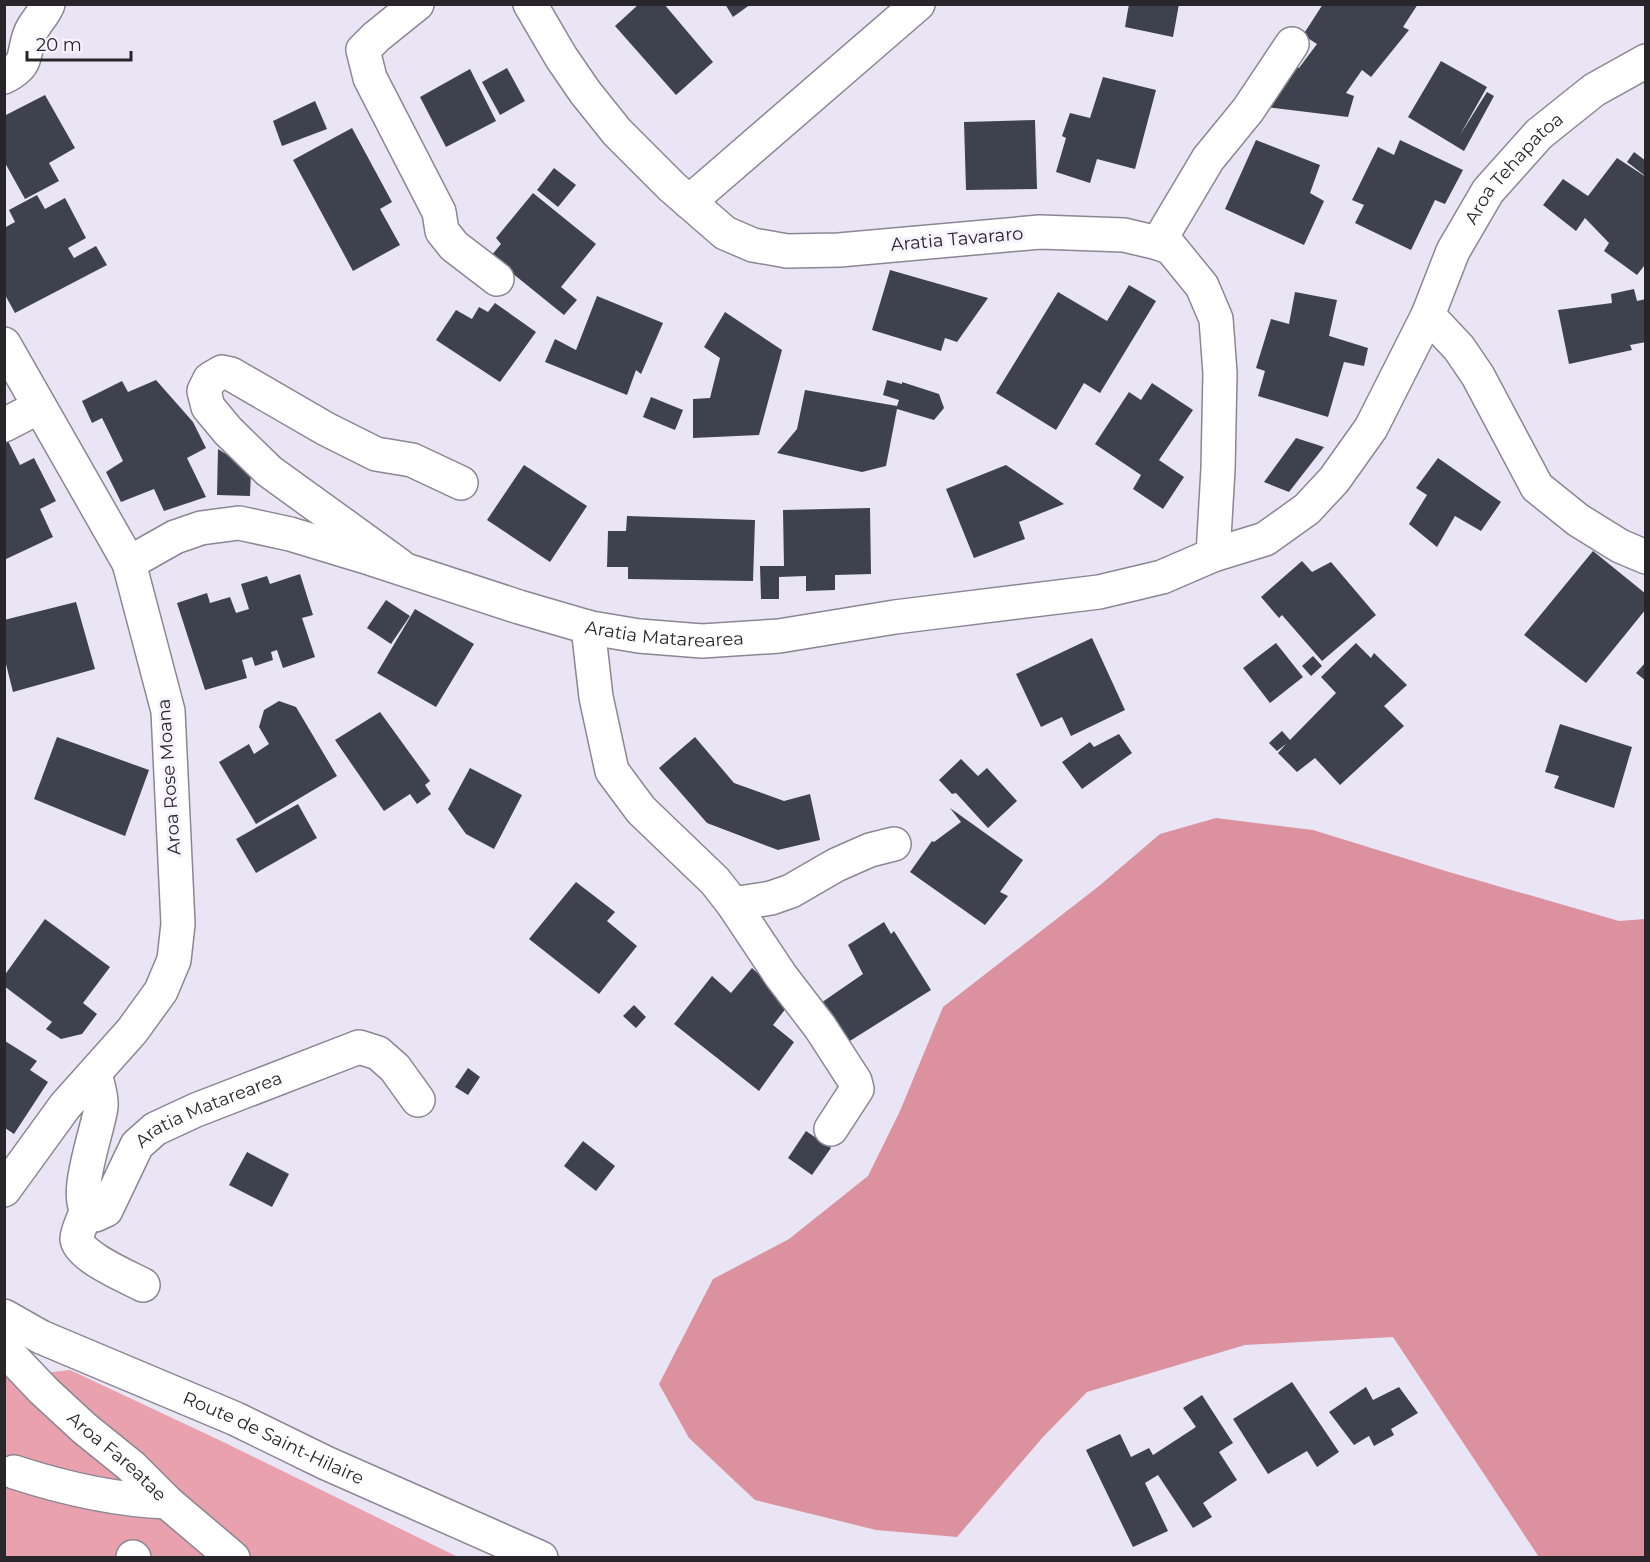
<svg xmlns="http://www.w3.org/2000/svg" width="1650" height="1562" font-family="Montserrat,sans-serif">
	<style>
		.green { fill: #e8a1ad }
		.forest { fill: #db919e }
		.building { fill: #3d424e }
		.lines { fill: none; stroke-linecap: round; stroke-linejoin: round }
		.minor-casing { stroke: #8a8694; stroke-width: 36 }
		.major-casing { stroke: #8a8694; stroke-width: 36 }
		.minor { stroke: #fff; stroke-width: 33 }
		.major { stroke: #fff; stroke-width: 33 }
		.labels { text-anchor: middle; stroke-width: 6; stroke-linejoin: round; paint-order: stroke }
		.street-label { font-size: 18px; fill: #28262b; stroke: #f6f3fd }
	</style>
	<rect width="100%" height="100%" fill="#eae5f5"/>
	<path class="green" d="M70,1370L217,1439L458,1557H5L4,1375L18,1376Z"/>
	<path class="forest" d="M1216,818L1313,830L1449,872L1619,921L1645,919V1557H1539L1393,1337L1245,1345L1087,1392L1043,1437L957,1537L876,1530L755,1500L689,1438L659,1384L713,1279L789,1239L868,1176L900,1111L943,1007L1099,886L1160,834Z"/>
	<g class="building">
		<path d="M639,4H664L713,62L676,95L615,26Z"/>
		<path d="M725,4H751L733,17Z"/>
		<path d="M1129,4H1179L1173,37L1125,27Z"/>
		<path d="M1323,4H1418L1403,27L1409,30L1371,77L1362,70L1346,93L1354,96L1348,117L1257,106L1291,63L1299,68L1317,44L1303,35Z"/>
		<path d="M1441,61L1487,87L1460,135L1487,92L1494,96L1464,151L1408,117Z"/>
		<path d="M507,68L525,101L500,115L482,82Z"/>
		<path d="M470,69L496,121L446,147L420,97Z"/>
		<path d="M1103,77L1156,90L1135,169L1097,159L1090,183L1056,172L1066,138L1062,136L1070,113L1090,118Z"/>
		<path d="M45,95L75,148L49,163L59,181L25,199L4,161V116Z"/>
		<path d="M315,101L327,129L282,146L273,121Z"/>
		<path d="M1035,120L1037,189L966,190L964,122Z"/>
		<path d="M352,128L392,202L380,209L400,245L353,271L293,160Z"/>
		<path d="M1256,140L1320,165L1310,193L1324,201L1304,245L1225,209Z"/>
		<path d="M1400,140L1463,170L1445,204L1435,200L1411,250L1355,223L1364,205L1352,200L1378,147L1394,155Z"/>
		<path d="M1634,152L1646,161L1644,175L1627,162Z"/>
		<path d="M1617,158L1646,177V269L1644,266L1637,275L1604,251L1609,243L1585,218L1576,231L1543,205L1563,179L1588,196Z"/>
		<path d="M554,168L576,185L558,207L537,190Z"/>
		<path d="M533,193L596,244L561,287L577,300L564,315L491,256L501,244L496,238Z"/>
		<path d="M37,195L45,209L65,198L86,238L68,248L74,258L96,246L107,265L15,313L4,293V228L15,222L9,210Z"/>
		<path d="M890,270L988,298L957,342L945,338L941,351L872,330Z"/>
		<path d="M1129,285L1156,301L1100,393L1084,383L1056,430L996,393L1058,292L1107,321Z"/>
		<path d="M1634,289L1637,301L1646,299V342L1630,345L1632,350L1569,364L1558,310L1612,303L1611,294Z"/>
		<path d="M1295,292L1337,300L1329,336L1323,334L1368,348L1364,366L1344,362L1328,417L1258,396L1265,371L1256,368L1271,319L1289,324Z"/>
		<path d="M597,296L663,323L641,374L636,370L627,395L545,362L555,339L576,350Z"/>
		<path d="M495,303L536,332L500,382L436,340L456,310L472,319L479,307L488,312Z"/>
		<path d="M725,312L782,350L759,435L693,438V399L710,398L720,358L704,347Z"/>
		<path d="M156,380L193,422L206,448L187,458L206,497L164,511L154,489L121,502L106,472L123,461L102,418L92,423L82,401L122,381L128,392Z"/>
		<path d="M887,380L902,384V382L939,394L944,408L934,420L897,409L886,466L862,472L777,453L797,429L805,390L897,406L899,400L883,395Z"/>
		<path d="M1152,383L1193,410L1159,460L1184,477L1163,509L1133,489L1141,475L1095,444L1129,392L1141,400Z"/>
		<path d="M651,397L683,410L675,430L643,417Z"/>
		<path d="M1296,438L1324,447L1289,492L1264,482Z"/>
		<path d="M8,441L20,465L34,458L56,501L40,509L53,537L4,560V442Z"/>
		<path d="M218,449L251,470L250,496L217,495Z"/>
		<path d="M1438,458L1501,502L1481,531L1455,516L1437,547L1409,524L1427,495L1416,488Z"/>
		<path d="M524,465L587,506L550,562L487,520Z"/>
		<path d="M1006,465L1064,504L1019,522L1025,539L974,558L946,489Z"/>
		<path d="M870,508L871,574L835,575V590L806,591V576L779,577V599H761L760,566H784L783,510Z"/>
		<path d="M627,516L755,520L753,581L628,579V567H607L608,531H626Z"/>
		<path d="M1593,551L1646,594V609L1586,683L1524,635Z"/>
		<path d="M1302,561L1312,572L1331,562L1376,615L1322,661L1282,615L1279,618L1261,597Z"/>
		<path d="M300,574L313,615L302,618L315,657L283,668L277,650L271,652L273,660L255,666L252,657L242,660L247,678L205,690L177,603L207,593L210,603L230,597L236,613L249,609L241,584L267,576L270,584Z"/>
		<path d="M386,600L410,616L391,644L367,628Z"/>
		<path d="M76,602L95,669L13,692L4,656V620Z"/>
		<path d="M415,609L474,644L436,707L377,673Z"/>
		<path d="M1092,638L1125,710L1071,736L1062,717L1041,727L1016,674Z"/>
		<path d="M1276,643L1303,677L1270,703L1243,668Z"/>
		<path d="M1356,643L1371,658L1374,653L1407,685L1384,706L1404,726L1340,785L1315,758L1297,772L1278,753L1286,744L1277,751L1269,743L1282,731L1290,740L1336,693L1321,677Z"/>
		<path d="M1313,656L1322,666L1311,676L1302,666Z"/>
		<path d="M1646,662V681L1636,673Z"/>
		<path d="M279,701L296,707L337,776L256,824L219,762L249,744L254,754L269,744L259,727L264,710Z"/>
		<path d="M380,712L430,781L425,785L431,794L417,804L410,794L384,811L335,740Z"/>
		<path d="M1560,724L1632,747L1614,808L1554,788L1559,776L1545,772Z"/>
		<path d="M1119,734L1132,753L1082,789L1062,762L1090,742L1094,747Z"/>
		<path d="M57,737L149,770L125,836L34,799Z"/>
		<path d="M695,737L734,783L784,801L810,794L820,840L778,850L707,823L659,768Z"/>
		<path d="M961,759L978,776L987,768L1017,801L988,828L956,793L952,794L939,780Z"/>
		<path d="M470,768L522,795L494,849L466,834L448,809Z"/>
		<path d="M298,804L317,838L256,873L236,839Z"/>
		<path d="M950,808L1023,860L1000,892L1008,896L985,925L910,872L932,841L934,842L961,822Z"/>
		<path d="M576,882L615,912L607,921L637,946L599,994L529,939Z"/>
		<path d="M45,919L110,967L83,1003L97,1014L82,1034L61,1039L46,1029L52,1022L4,986V976Z"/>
		<path d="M884,922L891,934L894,931L931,990L845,1044L818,1005L863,974L848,945Z"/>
		<path d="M752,968L790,1003L773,1025L794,1042L759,1091L674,1024L712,976L731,993Z"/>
		<path d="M634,1005L646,1017L636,1028L623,1016Z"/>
		<path d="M5,1041L37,1061L30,1070L48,1082L14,1134L5,1128Z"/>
		<path d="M468,1068L480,1077L468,1095L455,1087Z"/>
		<path d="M806,1131L831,1148L812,1175L788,1158Z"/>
		<path d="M583,1141L615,1166L596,1191L564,1166Z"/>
		<path d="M247,1152L289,1174L272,1207L229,1185Z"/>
		<path d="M1292,1382L1339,1452L1317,1467L1307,1451L1268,1474L1233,1419Z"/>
		<path d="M1366,1387L1373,1400L1399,1387L1418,1413L1391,1429L1394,1435L1374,1446L1369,1436L1354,1445L1329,1412Z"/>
		<path d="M1202,1395L1233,1443L1219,1452L1237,1480L1203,1503L1212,1517L1193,1528L1158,1475L1145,1483L1168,1531L1133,1547L1086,1450L1120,1434L1131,1457L1149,1448L1153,1455L1196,1427L1183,1408Z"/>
	</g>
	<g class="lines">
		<defs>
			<g id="minor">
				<path d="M417,4L376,37L363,50L370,78L439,212L442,231L454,246L497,279"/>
				<path d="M4,77C30,64 22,55 30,34C34,23 44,15 48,4"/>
				<path d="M689,202L918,4"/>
				<path d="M1158,243L1208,159L1248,110L1292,44"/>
				<path d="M1428,315L1459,348L1478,376L1537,487L1578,520L1620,546L1646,557"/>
				<path d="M4,344L129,563"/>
				<path d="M4,425L39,407"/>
				<path id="s1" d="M1213,555L1265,539L1307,509L1334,480L1371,428L1428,315L1453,251L1488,191L1539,134L1594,90L1646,61"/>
				<path d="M399,565L269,471L228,431L208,407L204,391L210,379L222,372L231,374L326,429L376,454L412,460L461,483"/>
				<path d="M588,627L596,697L612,771L641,810L715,881L733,904L781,976L820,1027L855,1081L857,1089L831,1129"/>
				<path d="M733,904L771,898L791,891L836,865L870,850L894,844"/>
				<path id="s2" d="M95,1073C97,1083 102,1096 101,1106C100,1126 66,1211 95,1215L106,1210L137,1145L155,1129L196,1110L359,1047L378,1053L395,1068L418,1100"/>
				<path d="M86,1211C84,1219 77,1231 77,1239C78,1256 128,1277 143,1285"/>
				<path id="s3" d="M4,1349L44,1391L84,1428L131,1466L167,1502L233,1558"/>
				<path d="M14,1472C63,1488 116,1500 167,1502"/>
				<path d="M133,1557L134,1558"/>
			</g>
			<g id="major">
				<path id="s4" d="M4,1190L65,1106L132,1031L161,991L174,960L178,924L168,711L129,563L175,537L201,528L239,523L290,534L366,557L519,607L591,628L639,636L702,641L779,636L895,617L1099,592L1162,577L1213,555L1218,469L1220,373L1216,319L1202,286L1171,248L1158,243L1124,235L1040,232L839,250L787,251L753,245L725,233L672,187L617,132L585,92L561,57L530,4"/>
				<path id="s5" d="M4,1316L41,1337L236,1419L326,1463L541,1558"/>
			</g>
		</defs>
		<use href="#minor" class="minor-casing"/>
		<use href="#major" class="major-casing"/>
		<use href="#minor" class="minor"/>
		<use href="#major" class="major"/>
	</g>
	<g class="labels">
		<g class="street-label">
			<text dy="6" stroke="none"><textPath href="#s1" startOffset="508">Aroa Tehapatoa</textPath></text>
			<text transform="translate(957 239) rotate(-5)" y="6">Aratia Tavararo</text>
			<text dy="6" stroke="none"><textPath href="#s4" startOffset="1250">Aratia Matarearea</textPath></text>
			<text transform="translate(169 777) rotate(-94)" y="6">Aroa Rose Moana</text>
			<text dy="6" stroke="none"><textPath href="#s2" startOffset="315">Aratia Matarearea</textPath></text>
			<text dy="6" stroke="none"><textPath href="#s5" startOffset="296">Route de Saint-Hilaire</textPath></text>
			<text dy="6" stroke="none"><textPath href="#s3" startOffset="156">Aroa Fareatae</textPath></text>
		</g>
	</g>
	<rect width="1650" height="1562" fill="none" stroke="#28262b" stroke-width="12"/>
	<path d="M27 51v9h104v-9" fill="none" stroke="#28262b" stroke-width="3"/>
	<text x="36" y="51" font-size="18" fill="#28262b" stroke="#f6f3fd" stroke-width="4.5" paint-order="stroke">20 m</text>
</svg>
